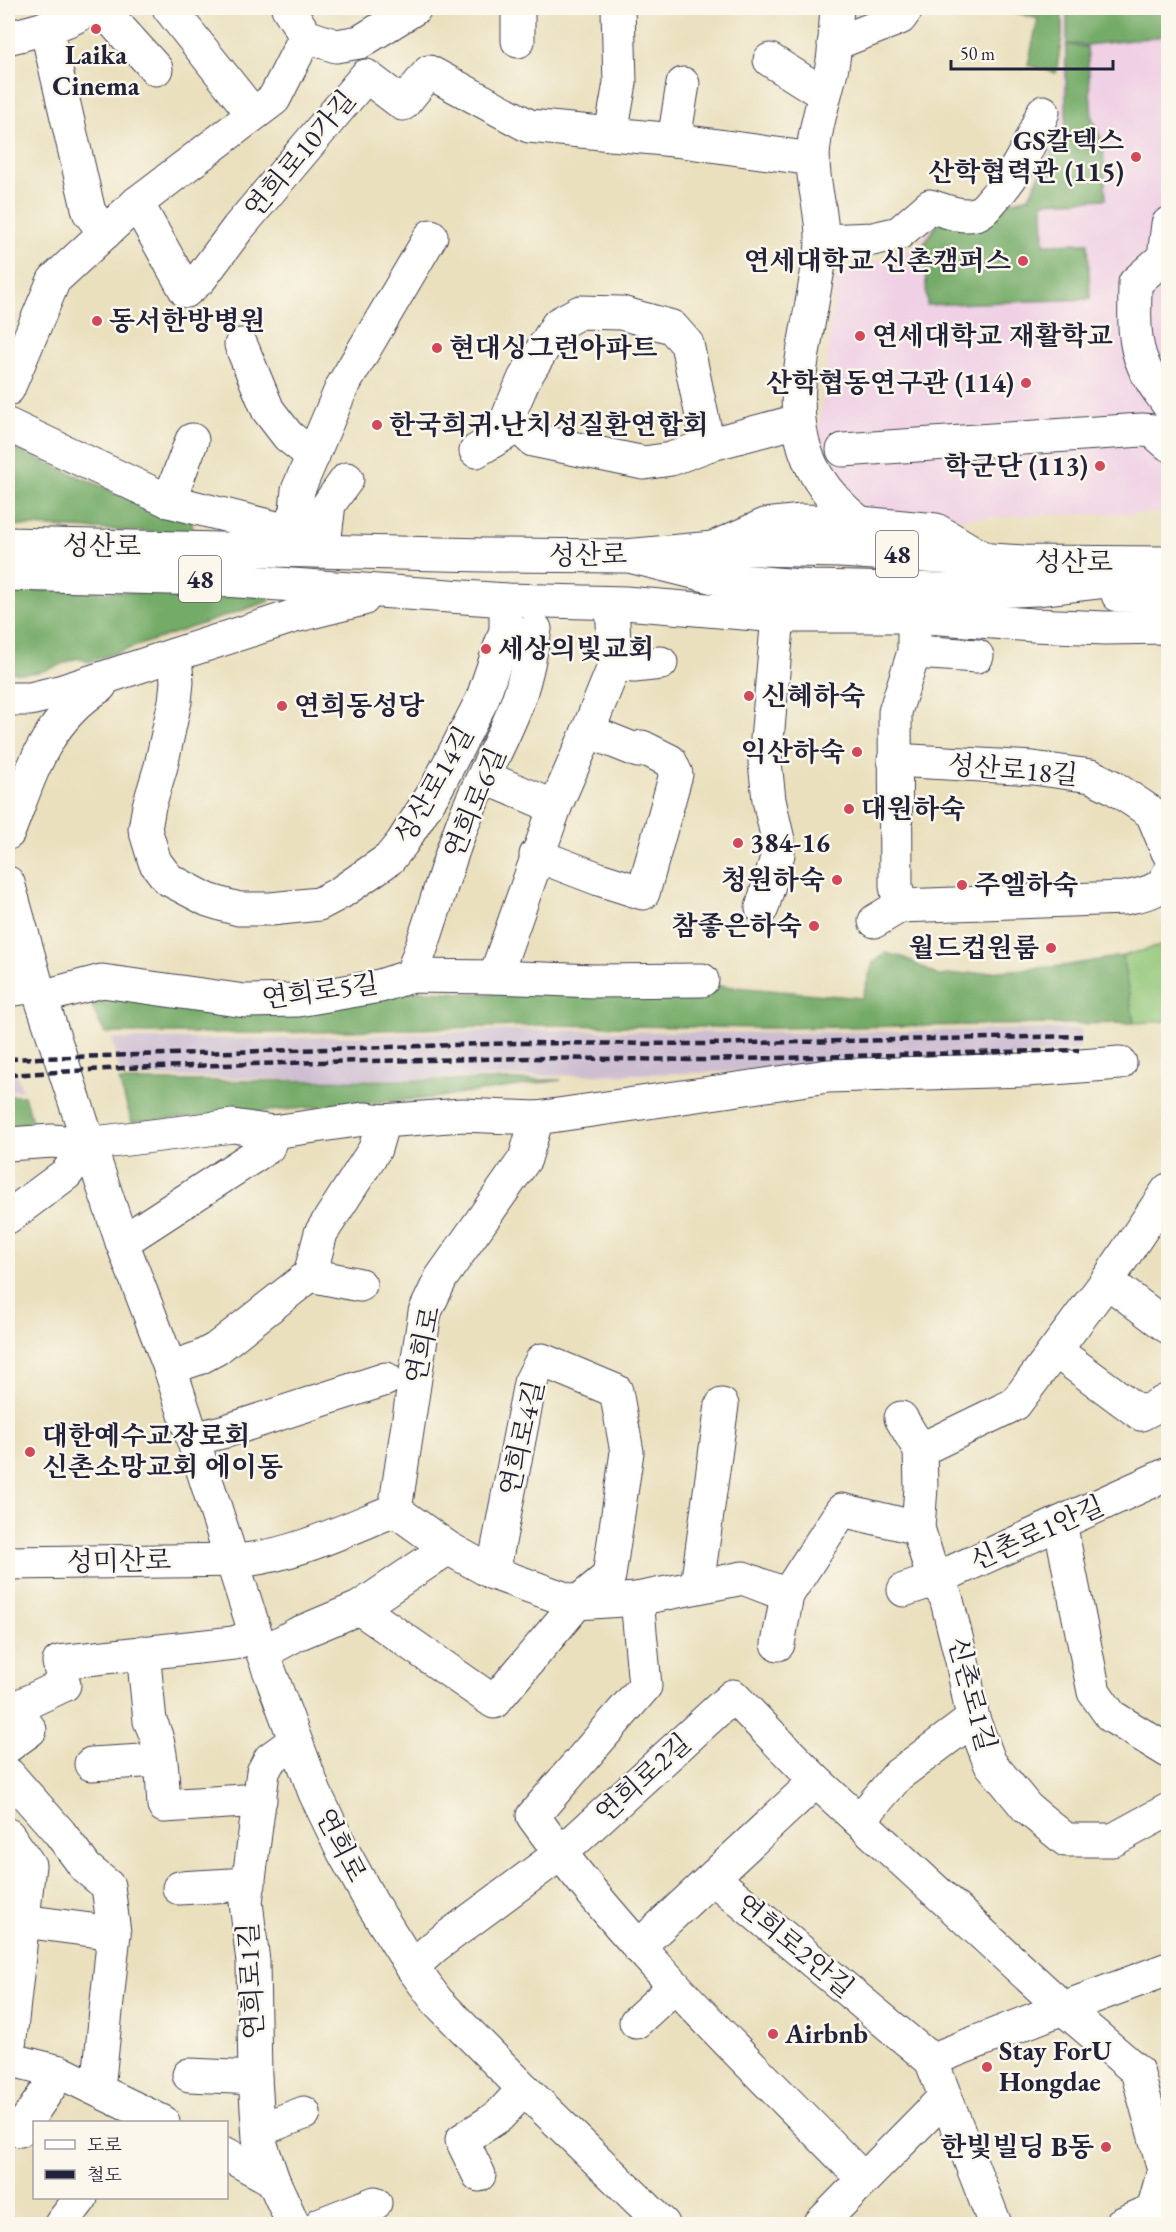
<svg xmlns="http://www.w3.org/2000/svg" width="1176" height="2232" font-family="'EB Garamond','Noto Serif KR',serif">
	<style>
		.built { fill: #f0d0e5 }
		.industrial { fill: #cebed2 }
		.green { fill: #91c678; stroke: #5a745a; stroke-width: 1.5 }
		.forest { fill: #74ab68; stroke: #4b6652; stroke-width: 1.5 }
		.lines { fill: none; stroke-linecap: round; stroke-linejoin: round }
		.minor-casing { stroke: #403e4f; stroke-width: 35 }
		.major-casing { stroke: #403e4f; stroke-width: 35 }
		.minor { stroke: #fff; stroke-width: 33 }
		.major { stroke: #fff; stroke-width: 33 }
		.rail { stroke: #22223b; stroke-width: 4.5; stroke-dasharray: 9 4.5; stroke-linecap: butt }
		.poi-dot { fill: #d1495b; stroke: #fbf7ec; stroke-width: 2 }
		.labels { text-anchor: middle; stroke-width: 5; stroke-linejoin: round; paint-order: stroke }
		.shield { fill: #fbf7ec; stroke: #636270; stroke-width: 1.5 }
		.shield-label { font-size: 26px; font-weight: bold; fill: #22223b }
		.poi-label { font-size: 27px; font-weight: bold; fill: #22223b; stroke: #fbf7ec; text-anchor: start }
		.street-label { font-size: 27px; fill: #22223b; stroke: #fbf7ec }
	</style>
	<rect width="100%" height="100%" fill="#fbf7ec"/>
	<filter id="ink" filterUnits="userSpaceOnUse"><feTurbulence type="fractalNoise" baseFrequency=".0167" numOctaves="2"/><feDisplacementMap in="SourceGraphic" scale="12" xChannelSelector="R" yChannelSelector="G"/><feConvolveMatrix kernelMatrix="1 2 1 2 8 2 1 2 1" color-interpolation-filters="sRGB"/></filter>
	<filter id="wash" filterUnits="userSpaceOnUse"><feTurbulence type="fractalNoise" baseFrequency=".008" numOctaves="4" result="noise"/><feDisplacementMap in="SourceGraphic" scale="24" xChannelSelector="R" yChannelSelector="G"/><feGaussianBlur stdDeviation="1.35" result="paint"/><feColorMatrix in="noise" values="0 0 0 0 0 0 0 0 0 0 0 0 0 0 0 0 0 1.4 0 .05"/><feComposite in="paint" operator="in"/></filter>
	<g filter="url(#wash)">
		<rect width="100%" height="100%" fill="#eae0be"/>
		<path class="built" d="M1065,8H1168V513L1038,515L922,520L872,511L846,496L817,444L836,277L917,246L937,218L1027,196L1061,123Z"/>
		<g class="industrial">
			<path d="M1082,1029L1079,1050L969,1061L726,1072L345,1080L121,1076L112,1039H269L528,1030L765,1033Z"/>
			<path d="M8,1054L23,1090L8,1091Z"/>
		</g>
		<path class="green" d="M1168,944V1021L1134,1023L1122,956Z"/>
		<g class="forest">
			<path d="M1000,8H1062V37L1056,73L1028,65L1038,19Z"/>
			<path d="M1067,8H1160L1168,20V30L1159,37L1087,45L1067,44Z"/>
			<path d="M1066,45L1087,47L1092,118L1103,144L1106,199L1043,202L1044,244L1088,243L1090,299L927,305L924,244L939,221L1029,197L1066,122Z"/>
			<path d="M8,446L161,512L192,520L193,534L8,525Z"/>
			<path d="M8,589L269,596L270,601L89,662L77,658C55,667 32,679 8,671Z"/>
			<path d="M886,953L905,958L938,976L1063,966L1122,956L1134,1023L770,1028L549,1025L276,1033H105L92,1008L102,993L406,990L484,994L722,986L862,998L873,963Z"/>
			<path d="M561,1080L432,1098L132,1122L119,1081Z"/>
			<path d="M8,1096H24L35,1130L8,1133Z"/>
		</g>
	</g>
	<g filter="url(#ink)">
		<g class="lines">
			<defs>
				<g id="minor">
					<path d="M101,8L156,69"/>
					<path d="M169,8L253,114"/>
					<path d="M288,8L306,36"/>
					<path d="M518,8V41"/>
					<path d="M837,8C835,27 836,47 832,66C826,95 813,131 813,160C813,187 823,214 822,241C822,256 817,272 815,286C799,381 772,454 860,523"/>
					<path d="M46,27L89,212L105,233"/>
					<path d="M306,36L336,46L360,42L415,8"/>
					<path d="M8,38C32,31 71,24 89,8"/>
					<path d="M834,44L900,18L907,8"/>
					<path d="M770,60L824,94"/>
					<path d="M611,134L620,83L618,8"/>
					<path d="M674,140L683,84"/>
					<path d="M137,203L186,291L200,279L238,228L366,76L403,104L429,72L529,126L674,140L813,159"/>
					<path d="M1168,224L1164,257L1135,283C1135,309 1132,340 1143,364C1148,378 1160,392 1168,404"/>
					<path d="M822,241L873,239L899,233L930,206C944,210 960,218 975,214C983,212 988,205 993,199C1017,174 1030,144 1043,112"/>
					<path d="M241,345L268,410L288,436L313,456"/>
					<path d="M8,389L54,280L137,203L274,99L306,36"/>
					<path d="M708,445L687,344L672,327L621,313L580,312L558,324L524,379L508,417L533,440L644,463L671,459L708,445L798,421"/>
					<path d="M843,450L1142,430L1153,431L1168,444"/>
					<path d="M476,451L518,426"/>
					<path d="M169,501L192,440"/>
					<path d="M288,531L296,510L298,490L342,387L431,236"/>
					<path d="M325,536L329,504L347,479"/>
					<path d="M713,548L765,525L802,521L860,523L936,530L986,560"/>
					<path d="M633,557L726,580L813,587L990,591L1036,589L1150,576L1161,571"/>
					<path d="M1118,595H1168"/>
					<path d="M914,652L977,656"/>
					<path d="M175,655L177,682L175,701L161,766L149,806L145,829L155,862L168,879L208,900L224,905L239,909H271L319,904L340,893L389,859L402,843L435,791L482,700L506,630V600"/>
					<path d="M615,664L634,666L661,663"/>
					<path d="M894,760L1033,768L1091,776L1113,787L1152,813L1168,852"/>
					<path d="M484,777L555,807"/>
					<path d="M536,855L599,879L643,893L676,774L670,761L642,747L638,751L588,731"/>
					<path d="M900,906L896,886L895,712L914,652V616"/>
					<path d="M762,908L778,854V840L769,800L765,762L778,616"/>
					<path d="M875,921L900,906L1125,898C1142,894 1160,893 1168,875"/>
					<path d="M411,976C431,925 444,871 464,820C479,782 500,746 515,708C525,683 530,656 535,629"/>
					<path d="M495,977L555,807L588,731L615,664L612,603"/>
					<path d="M8,990L37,986"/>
					<path d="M41,997L102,981L245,1001L298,1000L380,986L411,976L495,977L594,981L702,980"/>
					<path d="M103,1142L233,1126L273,1132L364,1119L383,1121L462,1115L537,1118L828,1076L1027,1070L1120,1063"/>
					<path d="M8,1144L52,1141L89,1144"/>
					<path d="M8,1217L66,1174L89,1144"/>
					<path d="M122,1242L268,1147L273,1132"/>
					<path d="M310,1275L360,1285"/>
					<path d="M1107,1281L1168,1327"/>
					<path d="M1056,1351L1141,1414L1168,1400"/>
					<path d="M170,1368L199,1358L216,1349L310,1275L321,1233L375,1149L383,1121"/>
					<path d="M901,1418L920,1450L921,1487L918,1528L934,1580L946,1597L962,1661L973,1719L990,1763L1027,1808L1066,1840H1113L1168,1810"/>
					<path d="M193,1439L226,1431L386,1379"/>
					<path d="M920,1450L1015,1404L1107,1281L1168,1190"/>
					<path d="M395,1510L448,1548L493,1573L577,1603L637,1599L743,1578L787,1595"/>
					<path d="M1060,1523L1094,1692L1111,1716L1168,1751"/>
					<path d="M8,1563L245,1560C297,1554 347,1529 395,1510L425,1312L441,1278L525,1159L537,1118"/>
					<path d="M697,1586L722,1405"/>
					<path d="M904,1590L934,1580L1168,1474"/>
					<path d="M637,1599L645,1686L533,1816C628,1949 750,2062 863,2179"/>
					<path d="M359,1608L494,1702L577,1603L609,1576L627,1452L616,1391L542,1360L530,1383L493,1573"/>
					<path d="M778,1644L787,1595L842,1510L918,1528"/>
					<path d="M143,1652L150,1721C163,1746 162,1779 164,1806L260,1800"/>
					<path d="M264,1652L297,1634L359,1608L448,1548"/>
					<path d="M8,1746L30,1730L15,1708L64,1685L59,1662L234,1643L256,1635"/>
					<path d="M91,1764L160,1760"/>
					<path d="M8,1774L60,1833L86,1868L108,1886L114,1933L98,2089"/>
					<path d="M859,1821L898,1775L973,1719"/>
					<path d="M8,1835L29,1865L8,2056"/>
					<path d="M713,1878L931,2060L995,2224"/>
					<path d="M179,1888L249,1884"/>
					<path d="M23,1921L114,1933"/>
					<path d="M638,1947L816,1781"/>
					<path d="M412,1967L434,1947L560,1854L733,1696L816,1781L1063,2008L1137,2071L1164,2170L1153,2210L1121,2224"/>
					<path d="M636,2022L675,1986"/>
					<path d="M8,2059L60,2072L163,2122"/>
					<path d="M931,2060L1063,2008L1168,1969"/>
					<path d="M189,2075L255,2078"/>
					<path d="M20,2130L60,2072"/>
					<path d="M259,2130L304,2113"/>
					<path d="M226,2154L273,2180"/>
					<path d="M479,2175L462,2140L499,2116L524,2089"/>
					<path d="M61,2224L81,2198"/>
					<path d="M293,2224L273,2180L259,2139L255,2078L253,1962L246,1902L263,1772L270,1759L295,1741"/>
					<path d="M321,2224L375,2203"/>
					<path d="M820,2224L945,2097"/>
				</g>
				<g id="major">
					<path d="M8,425L169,501L288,531L316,535"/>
					<path d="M8,544L485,555L625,556L713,548L840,551L1025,562L1168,563"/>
					<path d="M8,574L209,579L506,600L625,603L778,616H914L1033,625L1105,628L1168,627"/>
					<path d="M8,699H30L63,691L291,617L363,599"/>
					<path d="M8,833C31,775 43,723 100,686"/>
					<path d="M8,883L37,986L89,1144L122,1242L170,1368L256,1635L315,1793L343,1851L371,1902L412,1967L437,2001L524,2089L663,2224"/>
				</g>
			</defs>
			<use href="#minor" class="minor-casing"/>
			<use href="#major" class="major-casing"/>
			<use href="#minor" class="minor"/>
			<use href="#major" class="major"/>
			<g class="rail">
				<path d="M8,1059L518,1043L703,1044L1082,1036"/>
				<path d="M8,1075L123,1068L320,1062L528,1058L702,1060L1079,1050"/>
			</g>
		</g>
	</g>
	<g class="poi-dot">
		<circle cx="96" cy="29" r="6"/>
		<circle cx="1136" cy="157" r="6"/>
		<circle cx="1023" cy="261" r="6"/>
		<circle cx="97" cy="321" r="6"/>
		<circle cx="860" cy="336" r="6"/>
		<circle cx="437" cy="348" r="6"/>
		<circle cx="1026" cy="383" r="6"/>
		<circle cx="377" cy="425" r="6"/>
		<circle cx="1100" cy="466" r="6"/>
		<circle cx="486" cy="649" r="6"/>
		<circle cx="749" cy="696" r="6"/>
		<circle cx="282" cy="706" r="6"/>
		<circle cx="857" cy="752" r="6"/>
		<circle cx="849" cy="809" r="6"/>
		<circle cx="738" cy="843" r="6"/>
		<circle cx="837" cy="880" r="6"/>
		<circle cx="962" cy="885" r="6"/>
		<circle cx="814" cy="926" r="6"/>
		<circle cx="1051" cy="948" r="6"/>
		<circle cx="30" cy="1452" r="6"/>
		<circle cx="773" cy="2034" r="6"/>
		<circle cx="987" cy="2067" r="6"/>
		<circle cx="1106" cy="2147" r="6"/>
	</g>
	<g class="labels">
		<g class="shield">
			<rect x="876" y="531" width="42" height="46" rx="4.5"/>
			<rect x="179" y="556" width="42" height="46" rx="4.5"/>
		</g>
		<g class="shield-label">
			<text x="897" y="563">48</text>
			<text x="200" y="588">48</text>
		</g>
		<g class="poi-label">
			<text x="96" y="64" text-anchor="middle">Laika<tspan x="96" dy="31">Cinema</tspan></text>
			<text x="1124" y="150" text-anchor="end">GS칼텍스<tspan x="1124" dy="31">산학협력관 (115)</tspan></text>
			<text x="1011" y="270" text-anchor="end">연세대학교 신촌캠퍼스</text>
			<text x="109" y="330">동서한방병원</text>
			<text x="872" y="345">연세대학교 재활학교</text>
			<text x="449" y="357">현대싱그런아파트</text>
			<text x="1014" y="392" text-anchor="end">산학협동연구관 (114)</text>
			<text x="389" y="434">한국희귀·난치성질환연합회</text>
			<text x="1088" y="475" text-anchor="end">학군단 (113)</text>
			<text x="498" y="658">세상의빛교회</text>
			<text x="761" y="705">신혜하숙</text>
			<text x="294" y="715">연희동성당</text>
			<text x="845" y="761" text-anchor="end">익산하숙</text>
			<text x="861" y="818">대원하숙</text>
			<text x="750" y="852">384-16</text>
			<text x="825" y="889" text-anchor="end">청원하숙</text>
			<text x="974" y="894">주엘하숙</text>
			<text x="802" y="935" text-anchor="end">참좋은하숙</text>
			<text x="1039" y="957" text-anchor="end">월드컵원룸</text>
			<text x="42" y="1445">대한예수교장로회<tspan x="42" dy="31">신촌소망교회 에이동</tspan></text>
			<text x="785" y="2043">Airbnb</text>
			<text x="999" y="2060">Stay ForU<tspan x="999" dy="31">Hongdae</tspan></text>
			<text x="1094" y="2156" text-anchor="end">한빛빌딩 B동</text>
		</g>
		<g class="street-label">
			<text transform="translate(300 154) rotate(-50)" y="9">연희로10가길</text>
			<text transform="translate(102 546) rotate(1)" y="9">성산로</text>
			<text transform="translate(588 555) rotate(-1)" y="9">성산로</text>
			<text x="1074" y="571">성산로</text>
			<text transform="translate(1013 770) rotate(5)" y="9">성산로18길</text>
			<text transform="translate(434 785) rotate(-60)" y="9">성산로14길</text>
			<text transform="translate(475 803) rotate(-67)" y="9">연희로6길</text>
			<text transform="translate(320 991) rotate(-8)" y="9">연희로5길</text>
			<text transform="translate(423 1345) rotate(-78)" y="9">연희로</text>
			<text transform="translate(522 1438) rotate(-77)" y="9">연희로4길</text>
			<text transform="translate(1037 1533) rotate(-24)" y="9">신촌로1안길</text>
			<text transform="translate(119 1561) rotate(-1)" y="9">성미산로</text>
			<text transform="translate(972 1694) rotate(75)" y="9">신촌로1길</text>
			<text transform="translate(643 1778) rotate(-42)" y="9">연희로2길</text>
			<text transform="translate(341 1845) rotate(63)" y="9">연희로</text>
			<text transform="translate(795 1946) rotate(40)" y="9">연희로2안길</text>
			<text transform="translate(251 1981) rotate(-93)" y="9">연희로1길</text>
		</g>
	</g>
	<rect width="1176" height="2232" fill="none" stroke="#fbf7ec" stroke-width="30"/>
	<rect x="33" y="2121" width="195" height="78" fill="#fbf7ec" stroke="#a4a2a5" stroke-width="1.5"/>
	<rect x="45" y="2140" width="30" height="9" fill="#ffffff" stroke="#a4a2a5" stroke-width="1.5"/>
	<text x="87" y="2151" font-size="18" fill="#22223b">도로</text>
	<rect x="45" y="2170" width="30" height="9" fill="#22223b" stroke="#a4a2a5" stroke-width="1.5"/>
	<text x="87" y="2181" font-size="18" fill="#22223b">철도</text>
	<path d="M951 60v9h162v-9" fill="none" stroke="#22223b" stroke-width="3"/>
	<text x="960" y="60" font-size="18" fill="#22223b" stroke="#fbf7ec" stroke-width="4.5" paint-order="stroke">50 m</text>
</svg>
